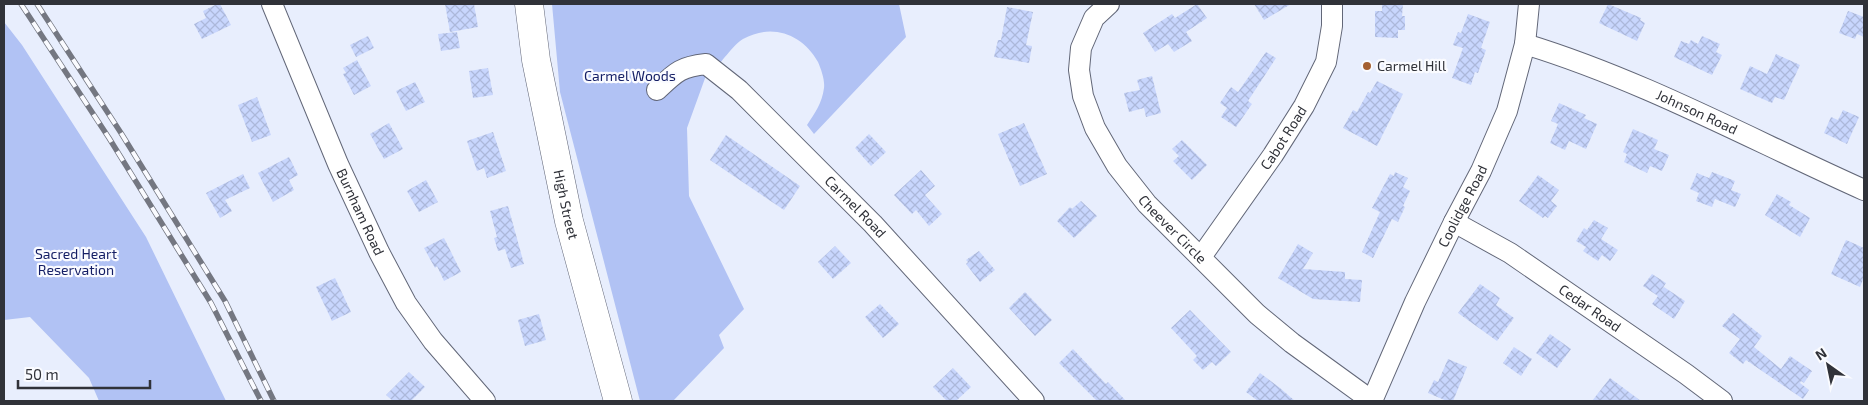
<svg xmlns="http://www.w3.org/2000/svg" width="1868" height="405" font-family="'Exo 2',sans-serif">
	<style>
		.park { fill: #b1c2f4 }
		.building { fill: url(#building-cross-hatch) }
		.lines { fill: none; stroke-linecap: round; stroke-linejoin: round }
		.street-casing { stroke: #626778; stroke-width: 22 }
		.secondary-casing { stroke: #626778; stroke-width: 29 }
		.street { stroke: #fff; stroke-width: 20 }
		.secondary { stroke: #fff; stroke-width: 28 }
		.rail-casing { stroke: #747781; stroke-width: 5.5 }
		.rail { stroke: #fafbff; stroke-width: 4; stroke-dasharray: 11; stroke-linecap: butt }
		.poi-dot { fill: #a56031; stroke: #fafbff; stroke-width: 2 }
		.labels { text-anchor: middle; stroke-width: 4.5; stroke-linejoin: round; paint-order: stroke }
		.poi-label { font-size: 14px; fill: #303239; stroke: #fafbff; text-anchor: start }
		.park-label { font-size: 14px; fill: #141e65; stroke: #fafbff }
		.street-label { font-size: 14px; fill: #303239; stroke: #fafbff }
	</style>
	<defs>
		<pattern id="building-cross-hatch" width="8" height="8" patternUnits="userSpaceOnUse" patternTransform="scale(1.25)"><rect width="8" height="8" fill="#c8d6fd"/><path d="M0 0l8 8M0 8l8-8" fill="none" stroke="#acb8da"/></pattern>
	</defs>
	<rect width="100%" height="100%" fill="#e8eefd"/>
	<g class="park">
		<path d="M552,4H899L906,37L814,134L807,125C815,113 822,103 824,88C825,80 821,69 818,62C802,34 772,23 743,39C733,45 720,64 712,73L708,70L687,128L689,196L744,309L719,335L724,348L673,401H640L560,92Z"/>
		<path d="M4,22L22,45L146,237L226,401H99L89,378L30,317L4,320Z"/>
	</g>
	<g class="building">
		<path d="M217,4H220L231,25L202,39L194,24L206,18L203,11Z"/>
		<path d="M445,4H474L478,27L450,32Z"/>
		<path d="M1197,4L1207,18L1186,32L1192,41L1174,52L1168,44L1155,52L1143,33L1172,14L1175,18Z"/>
		<path d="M1254,4H1291L1264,20Z"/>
		<path d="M1382,4H1403L1402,16H1405V30H1398V38L1375,37V11H1382Z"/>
		<path d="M1608,4L1641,18L1640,20L1645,23L1637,41L1599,23Z"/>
		<path d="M1007,7L1033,12L1026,45L1032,46L1029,63L994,57L998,40H1001Z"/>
		<path d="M1848,11L1864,17V37L1857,34L1855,39L1839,33Z"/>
		<path d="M1468,14L1490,22L1481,48L1486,50L1478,73L1475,72L1471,85L1452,78L1463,48L1453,45L1458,32L1461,33Z"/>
		<path d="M457,32L460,48L441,51L438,34Z"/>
		<path d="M368,36L374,48L356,57L350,45Z"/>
		<path d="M1702,36L1720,44L1716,52L1722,55L1712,75L1674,57L1681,41L1689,44L1691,40L1698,44Z"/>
		<path d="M1266,52L1276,58L1248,101L1252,104L1236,127L1221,117L1227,108L1220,103L1231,87L1238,92Z"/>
		<path d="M1776,54L1800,65L1784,100L1775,97L1772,103L1740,89L1750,66L1767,74Z"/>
		<path d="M357,60L371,86L354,95L343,74L346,73L343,68Z"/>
		<path d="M488,68L493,95L473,98L469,71Z"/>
		<path d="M1152,76L1161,113L1146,117L1144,108L1129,112L1124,93L1140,90L1137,80Z"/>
		<path d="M1377,81L1403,94L1377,146L1343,128L1353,110L1357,112L1368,92L1370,93Z"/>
		<path d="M415,82L425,102L406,111L396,91Z"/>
		<path d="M257,97L271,135L252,142L238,105Z"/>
		<path d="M1559,103L1586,115L1584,118L1597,124L1586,149L1569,141L1565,150L1550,143L1558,124L1551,121Z"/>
		<path d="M1843,110L1859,117L1847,144L1824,133L1831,117L1838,120Z"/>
		<path d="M389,123L403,149L384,159L370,134Z"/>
		<path d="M1024,123L1047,174L1020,186L998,134Z"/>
		<path d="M1633,129L1658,140L1654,149L1669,155L1662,171L1650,166L1647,173L1624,162L1627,154L1623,152Z"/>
		<path d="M493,132L506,171L487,178L484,168L477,171L467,141Z"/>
		<path d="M869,134L886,152L871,166L855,148Z"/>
		<path d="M726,135L800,186L784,210L710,160Z"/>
		<path d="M1182,140L1207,165L1192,180L1173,161L1179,156L1172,149Z"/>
		<path d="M289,157L298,175L289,180L294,190L273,202L258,173Z"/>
		<path d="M921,170L935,186L925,195L942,214L929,226L916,210L912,214L894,195Z"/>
		<path d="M1395,172L1408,178L1403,187L1410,191L1403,206L1405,207L1398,222L1392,219L1373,258L1362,252L1380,212L1372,208L1390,174L1394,176Z"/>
		<path d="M1712,172L1735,181L1731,190L1741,194L1735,207L1715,199L1712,207L1696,201L1699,193L1690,189L1697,173L1709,178Z"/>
		<path d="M243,174L250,188L225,200L232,211L220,218L206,193Z"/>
		<path d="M1538,175L1559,190L1551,201L1557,206L1548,218L1545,216L1543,218L1519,201Z"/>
		<path d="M426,180L438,202L419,212L407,191Z"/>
		<path d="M1777,194L1791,202L1789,205L1810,218L1800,237L1765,215Z"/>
		<path d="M1081,201L1097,216L1074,238L1057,221L1070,207L1072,209Z"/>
		<path d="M508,206L524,264L511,268L505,249L498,251L494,238L497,237L490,211Z"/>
		<path d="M1594,220L1608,228L1601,239L1618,250L1610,261L1602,255L1598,261L1583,251L1586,247L1576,241L1584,228L1587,230Z"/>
		<path d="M444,238L461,272L444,281L437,266L435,268L424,248Z"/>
		<path d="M1846,240L1864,248V277L1860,287L1831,274Z"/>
		<path d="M1298,244L1313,253L1303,269L1345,272V279L1362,280L1360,302L1313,299L1278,278Z"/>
		<path d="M835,246L851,263L833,279L818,262Z"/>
		<path d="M979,251L995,270L980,282L966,264L968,262L966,260Z"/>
		<path d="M1652,274L1666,283L1662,289L1664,287L1685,301L1674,319L1652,304L1658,296L1643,286Z"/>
		<path d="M335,278L351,312L332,321L316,287Z"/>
		<path d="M1480,284L1500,298L1496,305L1514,318L1497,341L1458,313Z"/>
		<path d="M1025,292L1052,320L1035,336L1009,308Z"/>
		<path d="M880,304L899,324L883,338L865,317Z"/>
		<path d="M1190,310L1231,352L1216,366L1212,362L1203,370L1193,360L1197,356L1171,328Z"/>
		<path d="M1733,313L1762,336L1754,347L1781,369L1790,356L1812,371L1804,383L1801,381L1800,383L1809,390L1803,399L1746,360L1743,364L1729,353L1740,339L1722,326Z"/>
		<path d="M539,314L546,340L525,346L518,320Z"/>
		<path d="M1550,334L1571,349L1557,368L1536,353Z"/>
		<path d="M1514,347L1532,359L1521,376L1503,363Z"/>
		<path d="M1073,349L1106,384L1108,382L1126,401H1097L1059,363Z"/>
		<path d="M1448,359L1467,367L1453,401H1447L1428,393L1434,380L1438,382Z"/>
		<path d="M953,368L971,387L956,401H947L933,387Z"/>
		<path d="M409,372L425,387L411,401H393L386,395Z"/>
		<path d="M1260,373L1280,388L1295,401H1258L1246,392Z"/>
		<path d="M1610,378L1641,401H1592Z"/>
	</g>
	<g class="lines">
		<defs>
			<g id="street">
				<path id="s1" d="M272,4L338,164L379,252L406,303L433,341L485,401"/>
				<path id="s2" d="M1109,4L1094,18L1081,48L1079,70L1083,96L1095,128L1117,166L1147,204L1257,314L1292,343L1372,401"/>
				<path id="s3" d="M1525,44C1643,80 1752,140 1864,190"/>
				<path id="s4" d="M657,90C676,72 680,67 706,64L739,90L873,224L1034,401"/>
				<path id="s5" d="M1454,222L1510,253L1686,374L1722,401"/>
				<path id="s6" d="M1201,257L1273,155L1304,106L1326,62L1332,26V4"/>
				<path id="s7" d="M1372,401L1415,302L1454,222L1481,171L1507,111L1525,44L1529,4"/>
			</g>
			<g id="secondary">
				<path id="s8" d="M529,4L536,60L569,221L618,401"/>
			</g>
		</defs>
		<use href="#street" class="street-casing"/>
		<use href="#secondary" class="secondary-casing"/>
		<use href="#street" class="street"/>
		<use href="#secondary" class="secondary"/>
		<defs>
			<g id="rail">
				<path d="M21,4L109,138L211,303L261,401"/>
				<path d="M37,4L121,133L225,301L274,401"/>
			</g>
		</defs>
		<use href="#rail" class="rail-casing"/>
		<use href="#rail" class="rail"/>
	</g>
	<circle class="poi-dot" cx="1367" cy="66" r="5"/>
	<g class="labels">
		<g class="poi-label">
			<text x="1377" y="71">Carmel Hill</text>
		</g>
		<g class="park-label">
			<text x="630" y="81">Carmel Woods</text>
			<text x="76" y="259">Sacred Heart<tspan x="76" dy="16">Reservation</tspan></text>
		</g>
		<g class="street-label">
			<text dy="5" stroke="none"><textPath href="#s3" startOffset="185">Johnson Road</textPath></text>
			<text dy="5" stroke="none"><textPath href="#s6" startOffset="145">Cabot Road</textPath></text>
			<text dy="5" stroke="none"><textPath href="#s8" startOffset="204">High Street</textPath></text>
			<text dy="5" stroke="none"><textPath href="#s7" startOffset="215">Coolidge Road</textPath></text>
			<text dy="5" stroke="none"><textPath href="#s4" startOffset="264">Carmel Road</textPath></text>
			<text dy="5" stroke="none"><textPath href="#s1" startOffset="226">Burnham Road</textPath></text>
			<text dy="5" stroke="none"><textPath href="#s2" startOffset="264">Cheever Circle</textPath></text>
			<text dy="5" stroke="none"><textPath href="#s5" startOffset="161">Cedar Road</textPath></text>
		</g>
	</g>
	<rect width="1868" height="405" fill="none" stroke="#303239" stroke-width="10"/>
	<g transform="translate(1828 365) rotate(327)" stroke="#fafbff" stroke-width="4" paint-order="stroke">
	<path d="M0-4L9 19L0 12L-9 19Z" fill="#303239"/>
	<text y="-8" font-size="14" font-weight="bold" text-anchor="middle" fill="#303239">N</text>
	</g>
	<path d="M18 380v8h132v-8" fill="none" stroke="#303239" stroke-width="2.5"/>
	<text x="25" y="380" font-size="15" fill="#303239" stroke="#fafbff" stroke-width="4" paint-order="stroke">50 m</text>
</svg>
